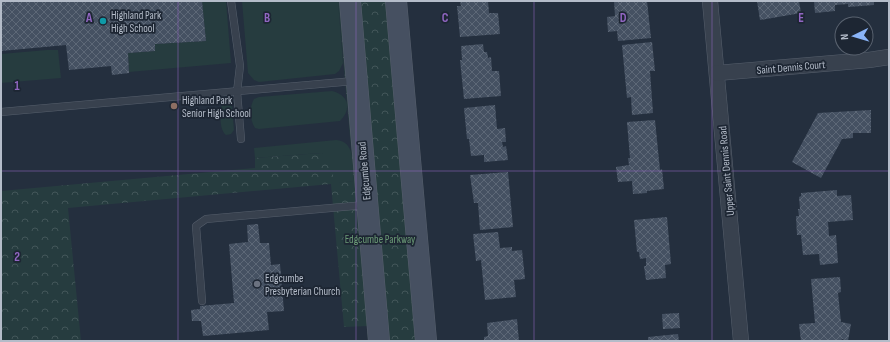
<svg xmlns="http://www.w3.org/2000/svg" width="890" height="342" font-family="'Sofia Sans Condensed',sans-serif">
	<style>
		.grass { fill: #263c3f }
		.forest { fill: url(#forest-crowns) }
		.building { fill: url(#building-cross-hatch) }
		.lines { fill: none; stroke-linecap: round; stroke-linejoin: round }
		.lane-casing { stroke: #565f6c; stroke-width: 8 }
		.street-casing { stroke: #565f6c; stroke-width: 16 }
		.secondary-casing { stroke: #565f6c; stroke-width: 22 }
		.lane { stroke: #38414e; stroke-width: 7 }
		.street { stroke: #38414e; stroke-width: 15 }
		.secondary { stroke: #465061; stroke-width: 21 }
		.grid { fill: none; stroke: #9266c3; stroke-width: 1; stroke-opacity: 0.55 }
		.culture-dot { fill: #0f9aa8; stroke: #1d2633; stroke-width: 1.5 }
		.education-dot { fill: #8d6e63; stroke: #1d2633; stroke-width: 1.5 }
		.worship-dot { fill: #6b7280; stroke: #1d2633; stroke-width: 1.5 }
		.labels { text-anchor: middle; stroke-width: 3.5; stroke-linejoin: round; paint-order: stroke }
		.poi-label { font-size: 11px; fill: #b4bcc9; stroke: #1d2633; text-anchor: start }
		.street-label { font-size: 11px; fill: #b4bcc9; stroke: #1d2633 }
		.park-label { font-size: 11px; fill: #6b9a76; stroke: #1d2633 }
		.grid-label { font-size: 13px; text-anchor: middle; font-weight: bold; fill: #9266c3; stroke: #1d2633; stroke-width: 3.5; stroke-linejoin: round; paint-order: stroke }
	</style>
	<defs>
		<pattern id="forest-crowns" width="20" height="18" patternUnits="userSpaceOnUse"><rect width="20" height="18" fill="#263c3f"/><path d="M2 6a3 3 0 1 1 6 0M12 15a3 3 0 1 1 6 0" fill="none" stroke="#435659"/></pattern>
		<pattern id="building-cross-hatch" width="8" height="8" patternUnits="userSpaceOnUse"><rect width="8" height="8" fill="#455162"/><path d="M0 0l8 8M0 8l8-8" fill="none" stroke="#5d6877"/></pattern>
	</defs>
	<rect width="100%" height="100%" fill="#242f3e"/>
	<g class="grass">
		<path d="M202,1H226L231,63L129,72L128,53L155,51V44L206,41Z"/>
		<path d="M242,1H338L343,63L339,71L335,74L259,82L254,80L248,73Z"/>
		<path d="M47,50H58L61,78L1,83V54Z"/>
		<path d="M332,91C349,95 352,109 340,121L259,129L255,128C250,121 249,107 254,99L259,97Z"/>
		<path d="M224,104H230L232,107L234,130L231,134L226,135C219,130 220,113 222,105Z"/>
		<path d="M336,140C356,141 353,167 354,181L331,184L322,153L255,158L254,148Z"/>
	</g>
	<path class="forest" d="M338,1H403L433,341H368L367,326L344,327L331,184L68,208L81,341H1V191L255,168V158L322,153C332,164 335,168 332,183L354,181Z"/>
	<g class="building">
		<path d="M1,1H202L206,41L155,44V51L128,53L129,73L112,75L111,66L69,70L66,45L1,51Z"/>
		<path d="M460,1H488L489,13H498L500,34L460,37L457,6H461Z"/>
		<path d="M614,1H647L651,38L618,41L617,31L608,32L607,17L615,16Z"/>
		<path d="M757,1H799L801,13L760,20Z"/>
		<path d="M814,1H874V5L848,7V4L835,5V11L815,13Z"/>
		<path d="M652,42L655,71H650L653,113L632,115L631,97L627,98L622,45Z"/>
		<path d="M483,44L484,52H487L488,58L491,57L492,71H499L501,96L464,99L460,60H462L461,46Z"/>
		<path d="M495,105L497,129L505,128L506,142H502L503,147L506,146L508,160L484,162V155L471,156L469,139H467L464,108Z"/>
		<path d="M871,110V133H853V138L842,139L821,178L792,162L818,113Z"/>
		<path d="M655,120L660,170L662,169L664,189L647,191V193L633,194L632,181L618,182L616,167L629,165L628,158H630L627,122Z"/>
		<path d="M508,172L513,227L480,230L478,203H474L470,175Z"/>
		<path d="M837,190V196L851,195L853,220L828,222L829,236L836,235L838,263L820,265L819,254L803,255L801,235H797L796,216H799L798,209H800L799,197L801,196V193Z"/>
		<path d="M667,217L671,264L665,265L666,278L646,280L644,266H646V258L640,259L639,252H637L634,220Z"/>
		<path d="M258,224L260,243H269L271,265L280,264L284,311L267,312L269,330L203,336L201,321H192L191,310L200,309V306L234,303L229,244L248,242L247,225Z"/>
		<path d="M498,232L500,248L512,247V251L522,250L525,279L514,280L516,297L485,300L481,260L476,261L473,234Z"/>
		<path d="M840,277L841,292L838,293L841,322L851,324L848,341L842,339L841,341H801L799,324L815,323L811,279Z"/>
		<path d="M679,313L680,328L663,329L662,314Z"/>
		<path d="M517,319L519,341H484V337L488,336L487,323Z"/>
		<path d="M678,334L679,341H644V340H648V337Z"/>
	</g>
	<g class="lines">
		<defs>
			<g id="lane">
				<path d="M231,1L240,66L237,92L241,139"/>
				<path d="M1,112L354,81"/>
				<path d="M202,301L196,226L206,219L365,205"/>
			</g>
			<g id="street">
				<path d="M710,1L741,341"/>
				<path d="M717,73L869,60L889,57"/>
			</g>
			<g id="secondary">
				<path d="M350,1L379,341"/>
				<path d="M396,1L426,341"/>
			</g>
		</defs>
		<use href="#lane" class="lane-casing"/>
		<use href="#street" class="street-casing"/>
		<use href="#secondary" class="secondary-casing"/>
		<use href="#lane" class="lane"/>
		<use href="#street" class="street"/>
		<use href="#secondary" class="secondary"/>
	</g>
	<path class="grid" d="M178,1V341M356,1V341M534,1V341M712,1V341M1,171H889"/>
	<circle class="culture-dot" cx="103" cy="21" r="4"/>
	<circle class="education-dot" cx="174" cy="106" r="4"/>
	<circle class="worship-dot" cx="257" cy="284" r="4"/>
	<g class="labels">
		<g class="poi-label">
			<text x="111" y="19">Highland Park<tspan x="111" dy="13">High School</tspan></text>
			<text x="182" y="104">Highland Park<tspan x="182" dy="13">Senior High School</tspan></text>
			<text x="265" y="282">Edgcumbe<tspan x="265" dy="13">Presbyterian Church</tspan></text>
		</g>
		<g class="street-label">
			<text transform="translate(791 67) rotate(-5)" y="4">Saint Dennis Court</text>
			<text transform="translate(364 171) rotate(-95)" y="4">Edgcumbe Road</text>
			<text transform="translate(726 171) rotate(-95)" y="4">Upper Saint Dennis Road</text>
		</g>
		<g class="park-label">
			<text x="380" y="243">Edgcumbe Parkway</text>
		</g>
	</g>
	<g class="grid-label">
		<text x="89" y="22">A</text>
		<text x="267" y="22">B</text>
		<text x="445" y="22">C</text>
		<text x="623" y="22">D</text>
		<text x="801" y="22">E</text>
		<text x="17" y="90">1</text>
		<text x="17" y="261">2</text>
	</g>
	<rect width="890" height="342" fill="none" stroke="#b4bcc9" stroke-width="4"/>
	<g transform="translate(854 36) rotate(265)"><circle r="19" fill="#1d2633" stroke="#59626f"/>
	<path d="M0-3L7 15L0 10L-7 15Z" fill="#8ab4f8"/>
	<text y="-6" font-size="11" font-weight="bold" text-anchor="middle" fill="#b4bcc9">N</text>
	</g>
</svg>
